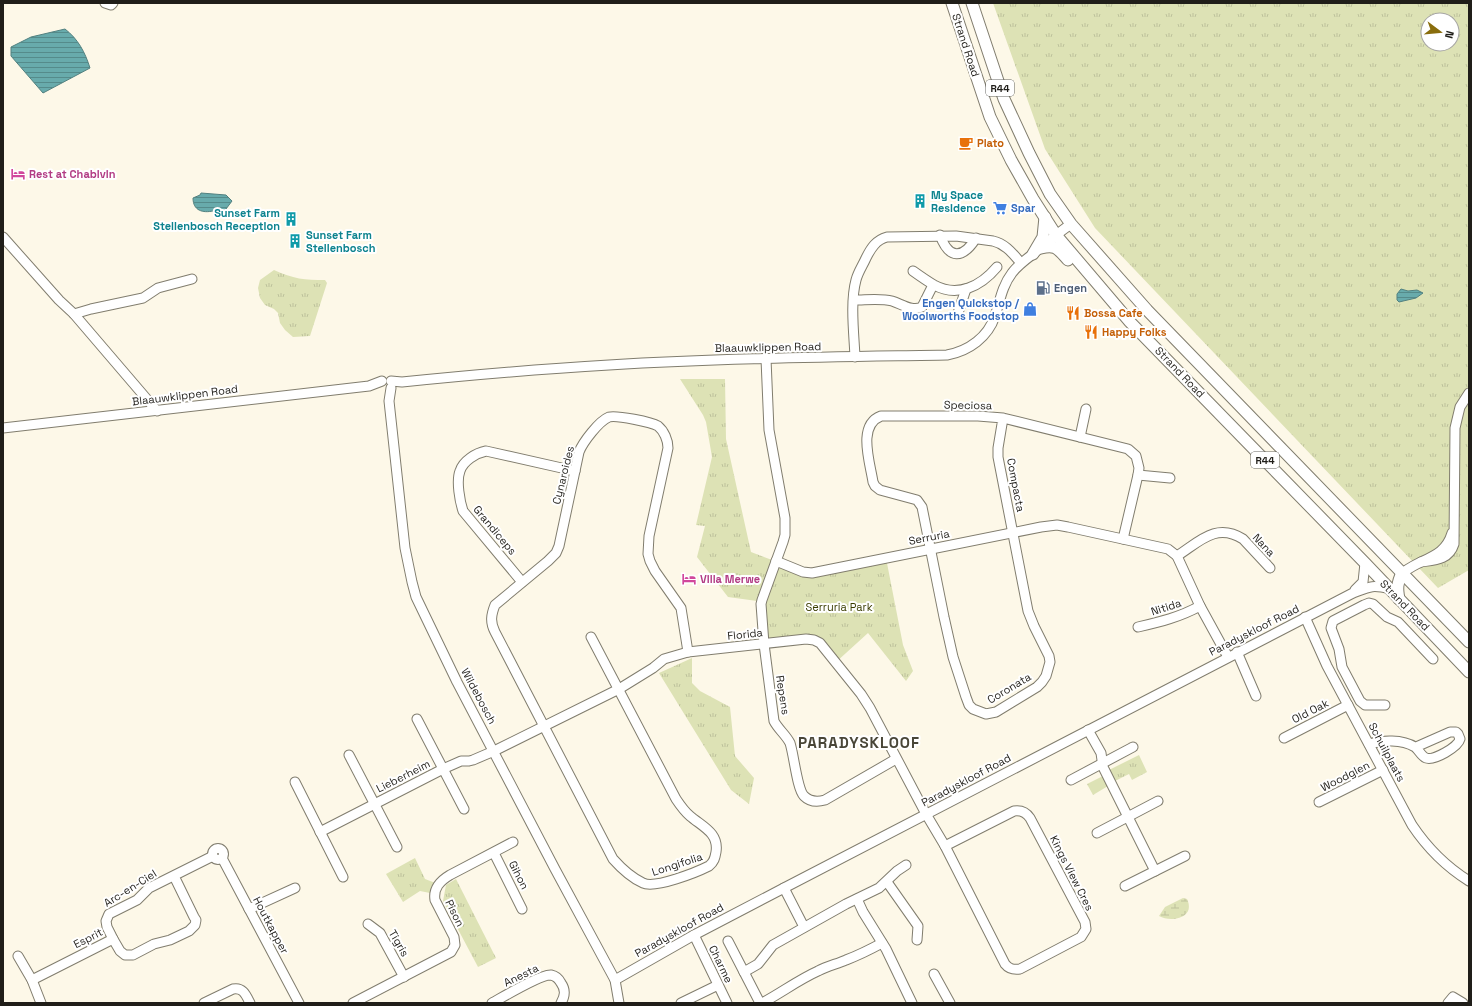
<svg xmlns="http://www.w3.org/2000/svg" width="1472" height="1006" font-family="'Space Grotesk',sans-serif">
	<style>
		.grass { fill: url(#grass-tufts); fill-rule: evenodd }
		.wetland { fill: url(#wetland-marsh) }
		.water { fill: url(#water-rules); stroke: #528180 }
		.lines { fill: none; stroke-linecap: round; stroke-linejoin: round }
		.minor-casing { stroke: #817d6e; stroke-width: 11 }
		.major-casing { stroke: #817d6e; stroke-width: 13 }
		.minor { stroke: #fff; stroke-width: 9 }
		.major { stroke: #fff; stroke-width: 11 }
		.labels { text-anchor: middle; stroke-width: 4; stroke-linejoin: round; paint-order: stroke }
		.shield { fill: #fff; stroke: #63625e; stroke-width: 1 }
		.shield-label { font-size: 10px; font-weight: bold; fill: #201e19 }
		.street-label { font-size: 11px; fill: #201e19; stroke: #fff }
		.food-label { font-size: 11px; font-weight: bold; fill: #c56008; stroke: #fff; text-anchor: start }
		.hotel-label { font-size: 11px; font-weight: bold; fill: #b23c85; stroke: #fff; text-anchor: start }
		.culture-label { font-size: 11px; font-weight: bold; fill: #0d838f; stroke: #fff; text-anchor: start }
		.shop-label { font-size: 11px; font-weight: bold; fill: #366cbe; stroke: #fff; text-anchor: start }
		.service-label { font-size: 11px; font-weight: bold; fill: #4e5e75; stroke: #fff; text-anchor: start }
		.park-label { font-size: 11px; fill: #3a3c00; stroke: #fff }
		.district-label { font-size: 15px; font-weight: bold; letter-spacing: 1px; fill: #494638; stroke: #fff }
	</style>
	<defs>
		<pattern id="grass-tufts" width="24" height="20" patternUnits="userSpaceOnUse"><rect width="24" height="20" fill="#dde2b5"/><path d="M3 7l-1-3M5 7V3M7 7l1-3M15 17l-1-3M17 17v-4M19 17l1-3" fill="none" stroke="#bdc19b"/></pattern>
		<pattern id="wetland-marsh" width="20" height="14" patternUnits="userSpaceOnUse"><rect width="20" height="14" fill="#dde2b5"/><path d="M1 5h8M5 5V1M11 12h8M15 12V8" fill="none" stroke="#bdc19b"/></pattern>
		<pattern id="water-rules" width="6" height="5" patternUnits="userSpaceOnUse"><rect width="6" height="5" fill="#68abac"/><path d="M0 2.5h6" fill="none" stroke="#558b8b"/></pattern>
	</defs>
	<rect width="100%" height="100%" fill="#fdf8e8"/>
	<g class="grass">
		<path d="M993,3H1469V570L1438,588L1095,228L1045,149ZM1428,20H1452V44H1428Z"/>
		<path d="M274,270C293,279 305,280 325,280L327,283L310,336L293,337L285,330L280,323L278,313L274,309L265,305L260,298L258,288L260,280Z"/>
		<path d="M680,379H725L726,439L751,552L772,560L757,601L728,597L697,557L705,526L696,525L712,457L706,422L703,415Z"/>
		<path d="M886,558L903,645L913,671L906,681L868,633L835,663L820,643L764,644L761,604L776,561L803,572Z"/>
		<path d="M692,658V683L700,691L730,707L735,756L754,778L749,804L731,790L659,673Z"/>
		<path d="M1139,755L1147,772L1132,780L1129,774L1115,781L1109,770Z"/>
		<path d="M1103,776L1108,786L1093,795L1087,784Z"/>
		<path d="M415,858L425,879L438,884L435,894L420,891L403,902L386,874Z"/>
		<path d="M456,879L496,958L478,967L443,901L446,885Z"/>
	</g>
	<path class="wetland" d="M1183,898L1187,899C1196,918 1171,923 1159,916L1165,907Z"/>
	<g class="water">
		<path d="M65,29C78,39 85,52 90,68L43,93L11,56V47L31,37Z"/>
		<path d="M201,193L226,195L232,201L226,209L220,212L219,214L213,211C203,213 193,211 193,198L200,195Z"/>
		<path d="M1401,289L1408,291L1417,290L1423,293L1416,298L1399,302L1397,300V294Z"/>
	</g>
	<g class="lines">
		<defs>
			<g id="minor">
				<path d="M105,3L111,5L113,3"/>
				<path d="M940,235C949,260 963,259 976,238"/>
				<path d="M3,237L59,300L74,314L157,411"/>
				<path d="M913,271C920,276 927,281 934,285C958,298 981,286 997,267"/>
				<path d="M854,300C866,300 881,298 892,301C902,304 912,312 922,307L933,285"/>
				<path d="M74,314L91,309L143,298L158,288L192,279"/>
				<path d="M957,316L966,289"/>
				<path d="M855,357C854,334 850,302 856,280C858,272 863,265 866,258C871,248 876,240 887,237L956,236L993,241C1006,244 1013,254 1021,263"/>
				<path d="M766,359L769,430L785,518V535L783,542L762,600L761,604L764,644L774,721C778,729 786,735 790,743C794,755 797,789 804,796C810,802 818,802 825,800L896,759"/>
				<path d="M391,381L402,382C471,375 540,369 609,365C722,358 835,357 947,355C969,351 988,337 995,316C1000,301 1002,286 1012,273C1017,266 1025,260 1033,254C1045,244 1058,233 1071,224"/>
				<path d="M391,388L389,401L405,548L412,582L416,597L457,682L555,869L615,980L619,1003"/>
				<path d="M1003,418L998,448V457L1028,611L1034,626L1049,656L1050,662L1046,676L1042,682L1037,687L996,712L986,714L973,709L969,705L966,697L953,657L944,617L922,507L917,500L880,490L875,486L873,482C870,462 857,425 881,416H978L1003,418L1128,449L1136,456L1139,468L1138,475L1123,539"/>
				<path d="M3,428L369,386L382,381"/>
				<path d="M1080,437L1086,409"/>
				<path d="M1138,475L1170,478"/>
				<path d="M1177,556C1199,542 1216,522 1243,539L1270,568"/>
				<path d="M776,561L803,572L812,573L1041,527L1057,525L1068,527L1168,549L1177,556L1200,606L1228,657"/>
				<path d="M1421,562C1435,560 1449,560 1454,544L1455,428L1460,407L1469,393"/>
				<path d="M1402,573C1408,569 1414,565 1421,562C1436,555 1447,550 1452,533"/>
				<path d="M522,582L463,511C460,502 456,481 460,471C463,461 476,453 486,451L575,471"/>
				<path d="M1355,590L1363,582L1365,563"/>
				<path d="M1305,617L1327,666L1412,825C1428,849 1445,866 1469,881"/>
				<path d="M1138,627C1160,622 1180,617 1200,606"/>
				<path d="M591,637L676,799C680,805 684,811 690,816C703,827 719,833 716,852C715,858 714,862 709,866C697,872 655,889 643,883C632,878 621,868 613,859L495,632C490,622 491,615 495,605L548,561L556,553L559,546L579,452C583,442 599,421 609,417C617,415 651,422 658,426C664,431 668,440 668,448L649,536L648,554L650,561L655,571L681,608L688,652"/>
				<path d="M1237,652L1256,696"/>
				<path d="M1385,705H1365L1360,701L1342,667L1339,649L1331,628L1333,621L1364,605L1369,603L1373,604L1387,617L1398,622L1433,659"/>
				<path d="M417,719L464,809"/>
				<path d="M1088,730L1101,753L1103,767L1155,871"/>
				<path d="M1284,738L1348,705"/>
				<path d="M1369,744C1382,740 1402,739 1415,747C1419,750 1421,756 1426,758C1434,761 1458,747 1460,739L1458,734L1456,732H1450L1416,747"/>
				<path d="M349,755L397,847"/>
				<path d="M1071,780L1133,747"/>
				<path d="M295,782L343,877"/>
				<path d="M1319,802L1383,770"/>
				<path d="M1014,811C1021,810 1026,812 1030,818L1085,922L1086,929L1081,937L1020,969C1013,970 1009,969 1005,964L945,846Z"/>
				<path d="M320,832L443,769L461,761H469L473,760L494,751L619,689L653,668L664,659L688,652L806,639L814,640L820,643L861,694L870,708L926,814L945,846"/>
				<path d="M1097,833L1158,801"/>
				<circle cx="218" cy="854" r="5.5"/>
				<path d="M494,853L522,909"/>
				<path d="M222,858L299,1003"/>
				<path d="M174,876L194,917L196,920L195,925L189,931L170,940L154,944L133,955H125L120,951L113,939L107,927L106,921L109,914L137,900L149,888L213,856"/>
				<path d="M887,882L918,926L917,940"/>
				<path d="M1125,886L1185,856"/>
				<path d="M784,888L804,927"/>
				<path d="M857,899L863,912L886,949L912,1003"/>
				<path d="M249,909L295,888"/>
				<path d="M368,924L380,933L404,977"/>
				<path d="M694,935L727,1003"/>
				<path d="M728,941L760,1003"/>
				<path d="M18,956L32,980L41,1003"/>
				<path d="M744,972L758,964L773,945L846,904L879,888L897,871L906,865"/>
				<path d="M934,974L950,1003"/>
				<path d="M32,980L113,939"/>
				<path d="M615,980L694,935L784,888L1351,594C1369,587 1371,584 1390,589"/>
				<path d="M204,1003L233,989C243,987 246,995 250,1003"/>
				<path d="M353,1003L451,952L455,945L454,937L435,900C433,888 440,881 450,875L513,842"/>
				<path d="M492,1003C503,997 541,974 551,975C556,976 559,979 561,983C566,990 565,996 561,1003"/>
				<path d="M681,1003L718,985"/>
				<path d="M762,1003C781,993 798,980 818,971C827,966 837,964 846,960C859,955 871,949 882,943"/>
				<path d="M1448,1003L1453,997L1463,1003"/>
			</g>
			<g id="major">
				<path d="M952,3L990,117L1011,160L1033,199L1056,235L1130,322L1365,563L1469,672"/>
				<path d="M972,3L1004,99L1029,153L1050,194L1071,224L1147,310L1469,642"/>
				<path d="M1041,248C1056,244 1058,249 1068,260"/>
				<path d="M1033,254L1043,237L1045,217"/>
				<path d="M1399,599C1397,589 1397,583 1402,573"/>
			</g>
		</defs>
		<use href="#minor" class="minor-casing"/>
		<use href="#major" class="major-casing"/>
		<use href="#minor" class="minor"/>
		<use href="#major" class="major"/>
	</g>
	<defs>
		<symbol id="cafe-bare" viewBox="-9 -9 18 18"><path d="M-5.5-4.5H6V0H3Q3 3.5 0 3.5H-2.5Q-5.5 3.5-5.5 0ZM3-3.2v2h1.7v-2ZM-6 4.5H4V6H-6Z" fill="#e8710a" stroke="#fff" stroke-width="2.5" paint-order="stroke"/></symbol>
		<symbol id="hotel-bare" viewBox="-9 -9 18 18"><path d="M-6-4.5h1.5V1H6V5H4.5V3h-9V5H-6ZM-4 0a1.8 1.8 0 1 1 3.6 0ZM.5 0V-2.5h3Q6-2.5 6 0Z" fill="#d1479c" stroke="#fff" stroke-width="2.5" paint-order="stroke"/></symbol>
		<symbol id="building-bare" viewBox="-9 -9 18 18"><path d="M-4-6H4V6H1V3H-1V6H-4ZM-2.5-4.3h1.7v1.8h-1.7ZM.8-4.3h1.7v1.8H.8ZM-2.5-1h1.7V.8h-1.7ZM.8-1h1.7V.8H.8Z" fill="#0f9aa8" stroke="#fff" stroke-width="2.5" paint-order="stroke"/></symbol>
		<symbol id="supermarket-bare" viewBox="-9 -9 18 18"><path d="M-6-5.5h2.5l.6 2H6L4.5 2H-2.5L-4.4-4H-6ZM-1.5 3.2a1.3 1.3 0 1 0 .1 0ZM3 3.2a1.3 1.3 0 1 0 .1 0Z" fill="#3f7fe0" stroke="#fff" stroke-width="2.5" paint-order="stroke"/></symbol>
		<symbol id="fuel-bare" viewBox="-9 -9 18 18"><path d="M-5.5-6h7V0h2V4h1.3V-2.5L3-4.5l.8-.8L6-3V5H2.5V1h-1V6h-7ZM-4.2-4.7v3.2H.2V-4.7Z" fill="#5c6f8a" stroke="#fff" stroke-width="2.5" paint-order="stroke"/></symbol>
		<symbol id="shop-bare" viewBox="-9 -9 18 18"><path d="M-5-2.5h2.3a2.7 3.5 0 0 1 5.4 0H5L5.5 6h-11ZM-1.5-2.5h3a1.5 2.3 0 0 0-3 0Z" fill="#3f7fe0" stroke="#fff" stroke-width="2.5" paint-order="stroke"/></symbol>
		<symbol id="restaurant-bare" viewBox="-9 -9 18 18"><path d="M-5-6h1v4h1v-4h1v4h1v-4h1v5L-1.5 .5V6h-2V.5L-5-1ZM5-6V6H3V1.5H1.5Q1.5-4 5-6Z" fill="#e8710a" stroke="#fff" stroke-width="2.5" paint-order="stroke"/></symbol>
	</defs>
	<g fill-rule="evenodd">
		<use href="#cafe-bare" x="956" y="133" width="20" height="20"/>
		<use href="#hotel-bare" x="8" y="164" width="20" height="20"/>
		<use href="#building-bare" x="910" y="191" width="20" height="20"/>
		<use href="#supermarket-bare" x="990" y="198" width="20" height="20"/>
		<use href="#building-bare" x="281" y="209" width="20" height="20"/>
		<use href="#building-bare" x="285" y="231" width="20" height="20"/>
		<use href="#fuel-bare" x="1033" y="278" width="20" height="20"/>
		<use href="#shop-bare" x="1020" y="299" width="20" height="20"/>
		<use href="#restaurant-bare" x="1063" y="303" width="20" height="20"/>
		<use href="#restaurant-bare" x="1081" y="322" width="20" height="20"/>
		<use href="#hotel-bare" x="679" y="569" width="20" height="20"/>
	</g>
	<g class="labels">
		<g class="shield">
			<rect x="986" y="80" width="28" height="16" rx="3"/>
			<rect x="1251" y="452" width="28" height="16" rx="3"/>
		</g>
		<g class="shield-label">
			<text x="1000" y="92">R44</text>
			<text x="1265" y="464">R44</text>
		</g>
		<g class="street-label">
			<text transform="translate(966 45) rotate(72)" y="4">Strand Road</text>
			<text transform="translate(768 347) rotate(-1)" y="4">Blaauwklippen Road</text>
			<text transform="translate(1180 372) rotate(46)" y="4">Strand Road</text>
			<text transform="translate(185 395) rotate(-7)" y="4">Blaauwklippen Road</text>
			<text transform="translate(968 405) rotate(1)" y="4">Speciosa</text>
			<text transform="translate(563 475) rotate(-76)" y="4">Cynaroides</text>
			<text transform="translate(1016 485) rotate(79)" y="4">Compacta</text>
			<text transform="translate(495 530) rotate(50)" y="4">Grandiceps</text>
			<text transform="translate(929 537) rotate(-11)" y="4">Serruria</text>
			<text transform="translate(1264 545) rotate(47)" y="4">Nana</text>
			<text transform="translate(1405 605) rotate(46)" y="4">Strand Road</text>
			<text transform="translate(1166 607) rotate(-18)" y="4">Nitida</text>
			<text transform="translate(1254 630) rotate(-27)" y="4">Paradyskloof Road</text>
			<text transform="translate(745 634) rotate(-6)" y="4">Florida</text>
			<text transform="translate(1009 688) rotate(-31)" y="4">Coronata</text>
			<text transform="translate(783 695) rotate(81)" y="4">Repens</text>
			<text transform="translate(479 696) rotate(62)" y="4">Wildebosch</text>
			<text transform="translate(1310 711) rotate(-27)" y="4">Old Oak</text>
			<text transform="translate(1387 752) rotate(62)" y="4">Schuilplaats</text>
			<text transform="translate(403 776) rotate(-27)" y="4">Lieberheim</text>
			<text transform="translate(1345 776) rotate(-27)" y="4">Woodglen</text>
			<text transform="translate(966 780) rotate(-28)" y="4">Paradyskloof Road</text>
			<text transform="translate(677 864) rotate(-18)" y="4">Longifolia</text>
			<text transform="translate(1072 873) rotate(63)" y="4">Kings View Cres</text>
			<text transform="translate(519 875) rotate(63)" y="4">Gihon</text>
			<text transform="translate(130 888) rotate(-32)" y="4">Arc-en-Ciel</text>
			<text transform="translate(455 913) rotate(64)" y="4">Pison</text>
			<text transform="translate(271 925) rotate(62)" y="4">Houtkapper</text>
			<text transform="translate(679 930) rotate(-29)" y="4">Paradyskloof Road</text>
			<text transform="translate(88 938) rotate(-27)" y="4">Esprit</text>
			<text transform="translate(399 943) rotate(60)" y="4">Tigris</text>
			<text transform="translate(721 964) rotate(64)" y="4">Charme</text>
			<text transform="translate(521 975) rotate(-26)" y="4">Anesta</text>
		</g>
		<g class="food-label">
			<text x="977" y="147">Plato</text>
			<text x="1084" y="317">Bossa Cafe</text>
			<text x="1102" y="336">Happy Folks</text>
		</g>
		<g class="hotel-label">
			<text x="29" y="178">Rest at Chabivin</text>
			<text x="700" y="583">Villa Merwe</text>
		</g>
		<g class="culture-label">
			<text x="931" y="199">My Space<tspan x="931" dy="13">Residence</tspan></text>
			<text x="280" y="217" text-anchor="end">Sunset Farm<tspan x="280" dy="13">Stellenbosch Reception</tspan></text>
			<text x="306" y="239">Sunset Farm<tspan x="306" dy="13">Stellenbosch</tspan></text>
		</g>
		<g class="shop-label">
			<text x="1011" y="212">Spar</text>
			<text x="1019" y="307" text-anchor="end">Engen Quickstop /<tspan x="1019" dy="13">Woolworths Foodstop</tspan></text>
		</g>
		<g class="service-label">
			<text x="1054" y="292">Engen</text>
		</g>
		<g class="park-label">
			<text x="839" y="611">Serruria Park</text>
		</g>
		<g class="district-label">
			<text x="859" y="748">PARADYSKLOOF</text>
		</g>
	</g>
	<rect width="1472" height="1006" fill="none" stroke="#201e19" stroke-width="8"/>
	<g transform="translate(1440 32) rotate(106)"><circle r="19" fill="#ffffff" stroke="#a6a5a3"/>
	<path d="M0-3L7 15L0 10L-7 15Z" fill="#896d0d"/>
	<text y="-6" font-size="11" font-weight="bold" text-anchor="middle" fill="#201e19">N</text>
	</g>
</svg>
